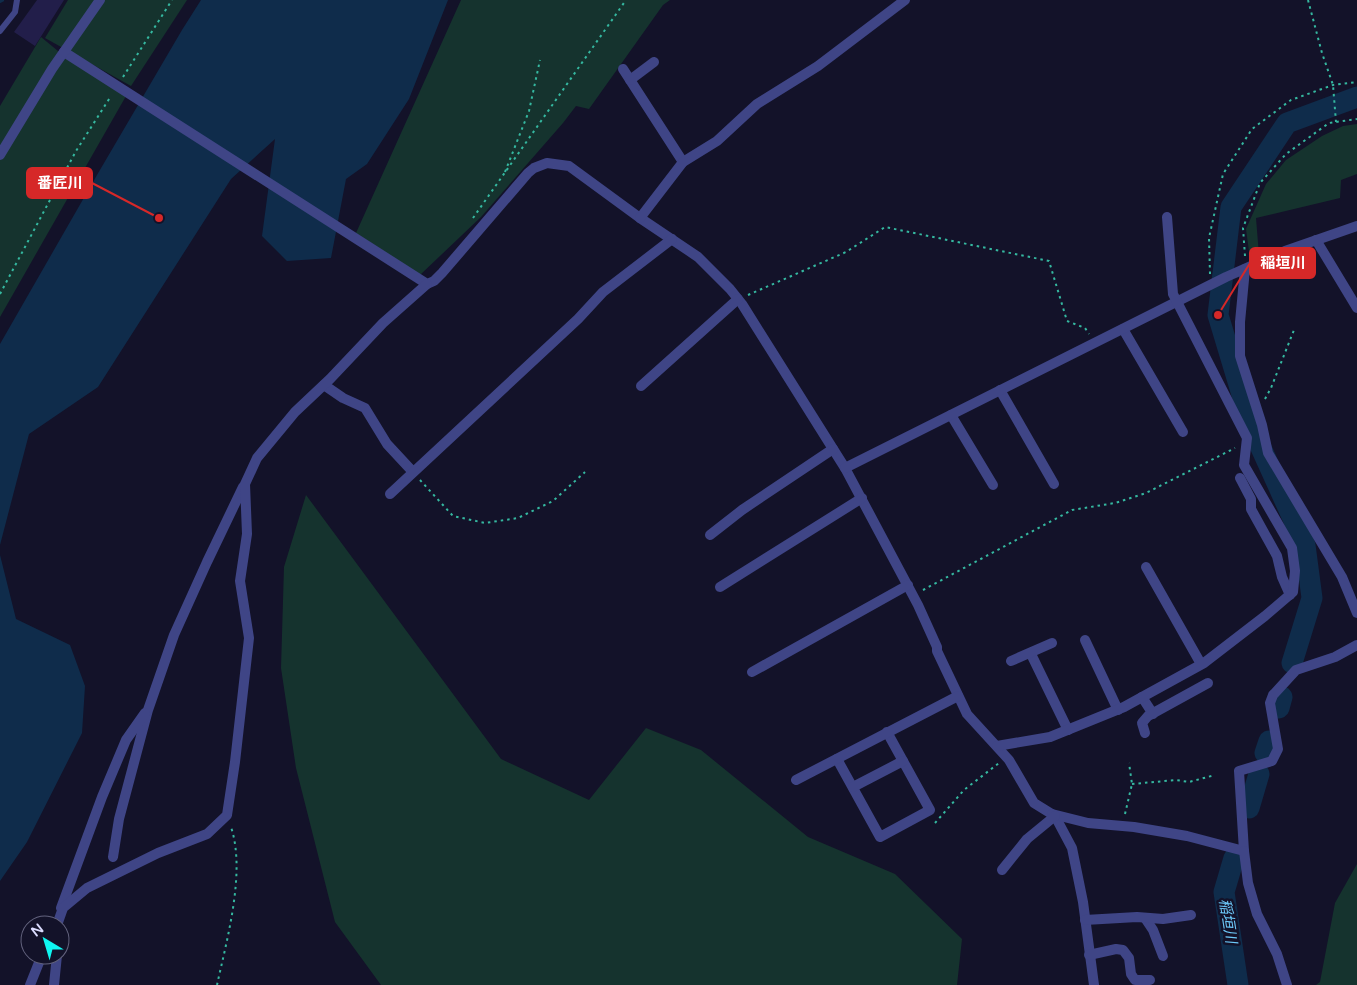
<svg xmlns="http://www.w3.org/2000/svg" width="1357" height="985" font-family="'Varela Round','Noto Sans JP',sans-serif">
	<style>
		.green { fill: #15332e }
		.water { fill: #0f2c4b }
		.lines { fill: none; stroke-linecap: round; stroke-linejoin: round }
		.stream { stroke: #0f2c4b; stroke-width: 4 }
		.river { stroke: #0f2c4b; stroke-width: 21 }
		.building { fill: #221e4a }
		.path { stroke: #35b8a0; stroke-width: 2; stroke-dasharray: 2.5 4; stroke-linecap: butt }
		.service { stroke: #3f4586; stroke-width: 6 }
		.minor { stroke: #3f4586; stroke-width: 10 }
		.labels { text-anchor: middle; stroke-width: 5; stroke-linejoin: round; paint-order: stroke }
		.water-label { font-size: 15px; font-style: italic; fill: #6dcafa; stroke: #131229 }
		.leader { fill: none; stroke: #d62828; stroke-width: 2 }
		.callout-dot { fill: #d62828; stroke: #131229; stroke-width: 2 }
		.callout { fill: #d62828; stroke: #d62828; stroke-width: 2 }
		.callout-label { font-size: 15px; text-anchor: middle; font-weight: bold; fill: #fff }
	</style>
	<rect width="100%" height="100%" fill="#131229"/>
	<g class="green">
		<path d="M68,0H187L131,86L45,38Z"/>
		<path d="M461,0H670L663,5L589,109L576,106L563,123L481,217L420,275L356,233Z"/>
		<path d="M41,37L64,56L126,96L0,317V106Z"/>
		<path d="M1357,124V174L1341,180L1340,198L1256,218L1259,255L1250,259L1246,229L1266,184L1286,160L1322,136L1343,126Z"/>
		<path d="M306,495L501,759L589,800L646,728L701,750L808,837L895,874L962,939L957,985H381L335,922L296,768L281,668L284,567Z"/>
		<path d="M1357,864V985H1316L1320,982L1335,903Z"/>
	</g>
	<g class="water">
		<path d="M201,0H448L409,99L367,164L346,179L331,258L287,261L262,236L275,139L231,179L98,387L29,434L0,545V344L97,175L182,30Z"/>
		<path d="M0,555L16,619L70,645L85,686L82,733L27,842L0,881Z"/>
	</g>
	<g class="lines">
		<path class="stream" d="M0,1L2,0"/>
		<g class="river">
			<path d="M1292,663L1312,598L1305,545L1252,428L1218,315L1231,207L1287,123L1357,97"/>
			<path d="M1279,708L1282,697"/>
			<path d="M1265,753L1269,741"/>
			<path d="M1249,808L1259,774"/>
			<path d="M1234,858L1224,892L1238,985"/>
		</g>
	</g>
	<path class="building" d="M37,0H64L35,46L14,32Z"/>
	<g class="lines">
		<g class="path">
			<path d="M1308,0L1322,53L1333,85L1336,122"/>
			<path d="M123,77L172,0"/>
			<path d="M505,172L529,111L540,60"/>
			<path d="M473,218L626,0"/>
			<path d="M1245,256L1243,228L1260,183L1286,154L1329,123L1357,119"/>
			<path d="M1210,274L1209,238L1223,174L1252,129L1291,100L1333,85L1357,82"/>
			<path d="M0,294L76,151L111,96"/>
			<path d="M748,295L846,252L885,227L1049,261L1067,321L1085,328L1089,334"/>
			<path d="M1265,399L1271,388L1294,330"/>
			<path d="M420,480L453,516L485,523L518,518L553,501L585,472"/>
			<path d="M923,590L1072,510L1115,503L1146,493L1235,448"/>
			<path d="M1132,784L1176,780L1189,782L1215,775"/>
			<path d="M1125,814L1132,784L1129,763"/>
			<path d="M935,823L964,790L999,763"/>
			<path d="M217,985C227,939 246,872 231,827"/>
		</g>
		<path class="service" d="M0,31L15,12L17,0"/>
		<g class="minor">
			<path d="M64,52L427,284L434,281L442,273L528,173L534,168L547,163L569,166L640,218L698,257L730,289L742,304L845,468L918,605L937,647V651L967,714L1009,760L1034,803L1055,816L1072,848L1083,902L1094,985"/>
			<path d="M623,69L683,162"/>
			<path d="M630,80L654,62"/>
			<path d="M0,155L52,69L100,0"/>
			<path d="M640,218L683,162L717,141L757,104L818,66L905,0"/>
			<path d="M1316,240L1357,308"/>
			<path d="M1245,269L1240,322V356L1262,425L1268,453L1342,577L1357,613"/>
			<path d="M1123,329L1183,432"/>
			<path d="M324,385L343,398L365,408L387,444L413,472"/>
			<path d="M641,386L738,299"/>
			<path d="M1000,390L1054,484"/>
			<path d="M951,415L993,485"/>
			<path d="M845,468L1226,277L1285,251L1357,226"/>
			<path d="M1240,478L1251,499V509L1277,556L1282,577L1290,595"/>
			<path d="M390,494L578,319L603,292L672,239"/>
			<path d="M710,535L742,510L833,449"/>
			<path d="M1146,567L1201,664"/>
			<path d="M720,587L862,498"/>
			<path d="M1085,640L1118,710"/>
			<path d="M1031,654L1068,730"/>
			<path d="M1011,661L1052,643"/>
			<path d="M752,672L908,585"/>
			<path d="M1142,697L1153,714"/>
			<path d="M1145,733L1142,723L1148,716L1208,683"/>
			<path d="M997,746L1050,737L1124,707L1204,663L1265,616L1293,592L1295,571L1292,548L1244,465L1247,438L1173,294L1167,217"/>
			<path d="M837,759L880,837L930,810L887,732"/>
			<path d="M796,780L958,696"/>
			<path d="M853,787L903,761"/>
			<path d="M1052,814L1088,823L1134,827L1187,836L1244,851L1239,771L1272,761L1278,749L1270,703L1273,695L1296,670L1335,657L1357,645"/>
			<path d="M1244,851L1248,883L1257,914L1277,954L1287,985"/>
			<path d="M113,857L119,819L148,710L174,635L207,562L243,487"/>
			<path d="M1002,870L1027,839L1055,816"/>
			<path d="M61,908L102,797L126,740L145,713"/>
			<path d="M1145,918L1153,930L1163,956"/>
			<path d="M1085,920L1137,917L1163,919L1191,915"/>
			<path d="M57,925L63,908L87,888L158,853L207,834L227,815L235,762L249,638L240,581L247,534L245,484L257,458L295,412L330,379L383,323L427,284"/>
			<path d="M1089,955L1116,949L1123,950L1129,958L1131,974L1135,980H1150"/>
			<path d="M30,985L42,955"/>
			<path d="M54,985L57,955"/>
		</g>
	</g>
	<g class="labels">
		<g class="water-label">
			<text transform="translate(1228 921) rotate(81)" y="5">稲垣川</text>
		</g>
	</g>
	<path class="leader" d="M159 218L92 183M1218 315L1250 263"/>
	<g class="callout-dot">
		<circle cx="159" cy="218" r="5"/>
		<circle cx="1218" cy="315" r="5"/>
	</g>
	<g class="callout">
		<rect x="27" y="168" width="65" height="30" rx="5"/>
		<rect x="1250" y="248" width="65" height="30" rx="5"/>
	</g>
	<g class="callout-label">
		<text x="60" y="188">番匠川</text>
		<text x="1283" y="268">稲垣川</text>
	</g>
	<g transform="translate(45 940) rotate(322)"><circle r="24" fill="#131229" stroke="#63637e"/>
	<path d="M0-4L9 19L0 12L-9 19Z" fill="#0ff6f1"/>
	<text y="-8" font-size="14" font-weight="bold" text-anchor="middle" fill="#dbdcfe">N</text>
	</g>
</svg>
